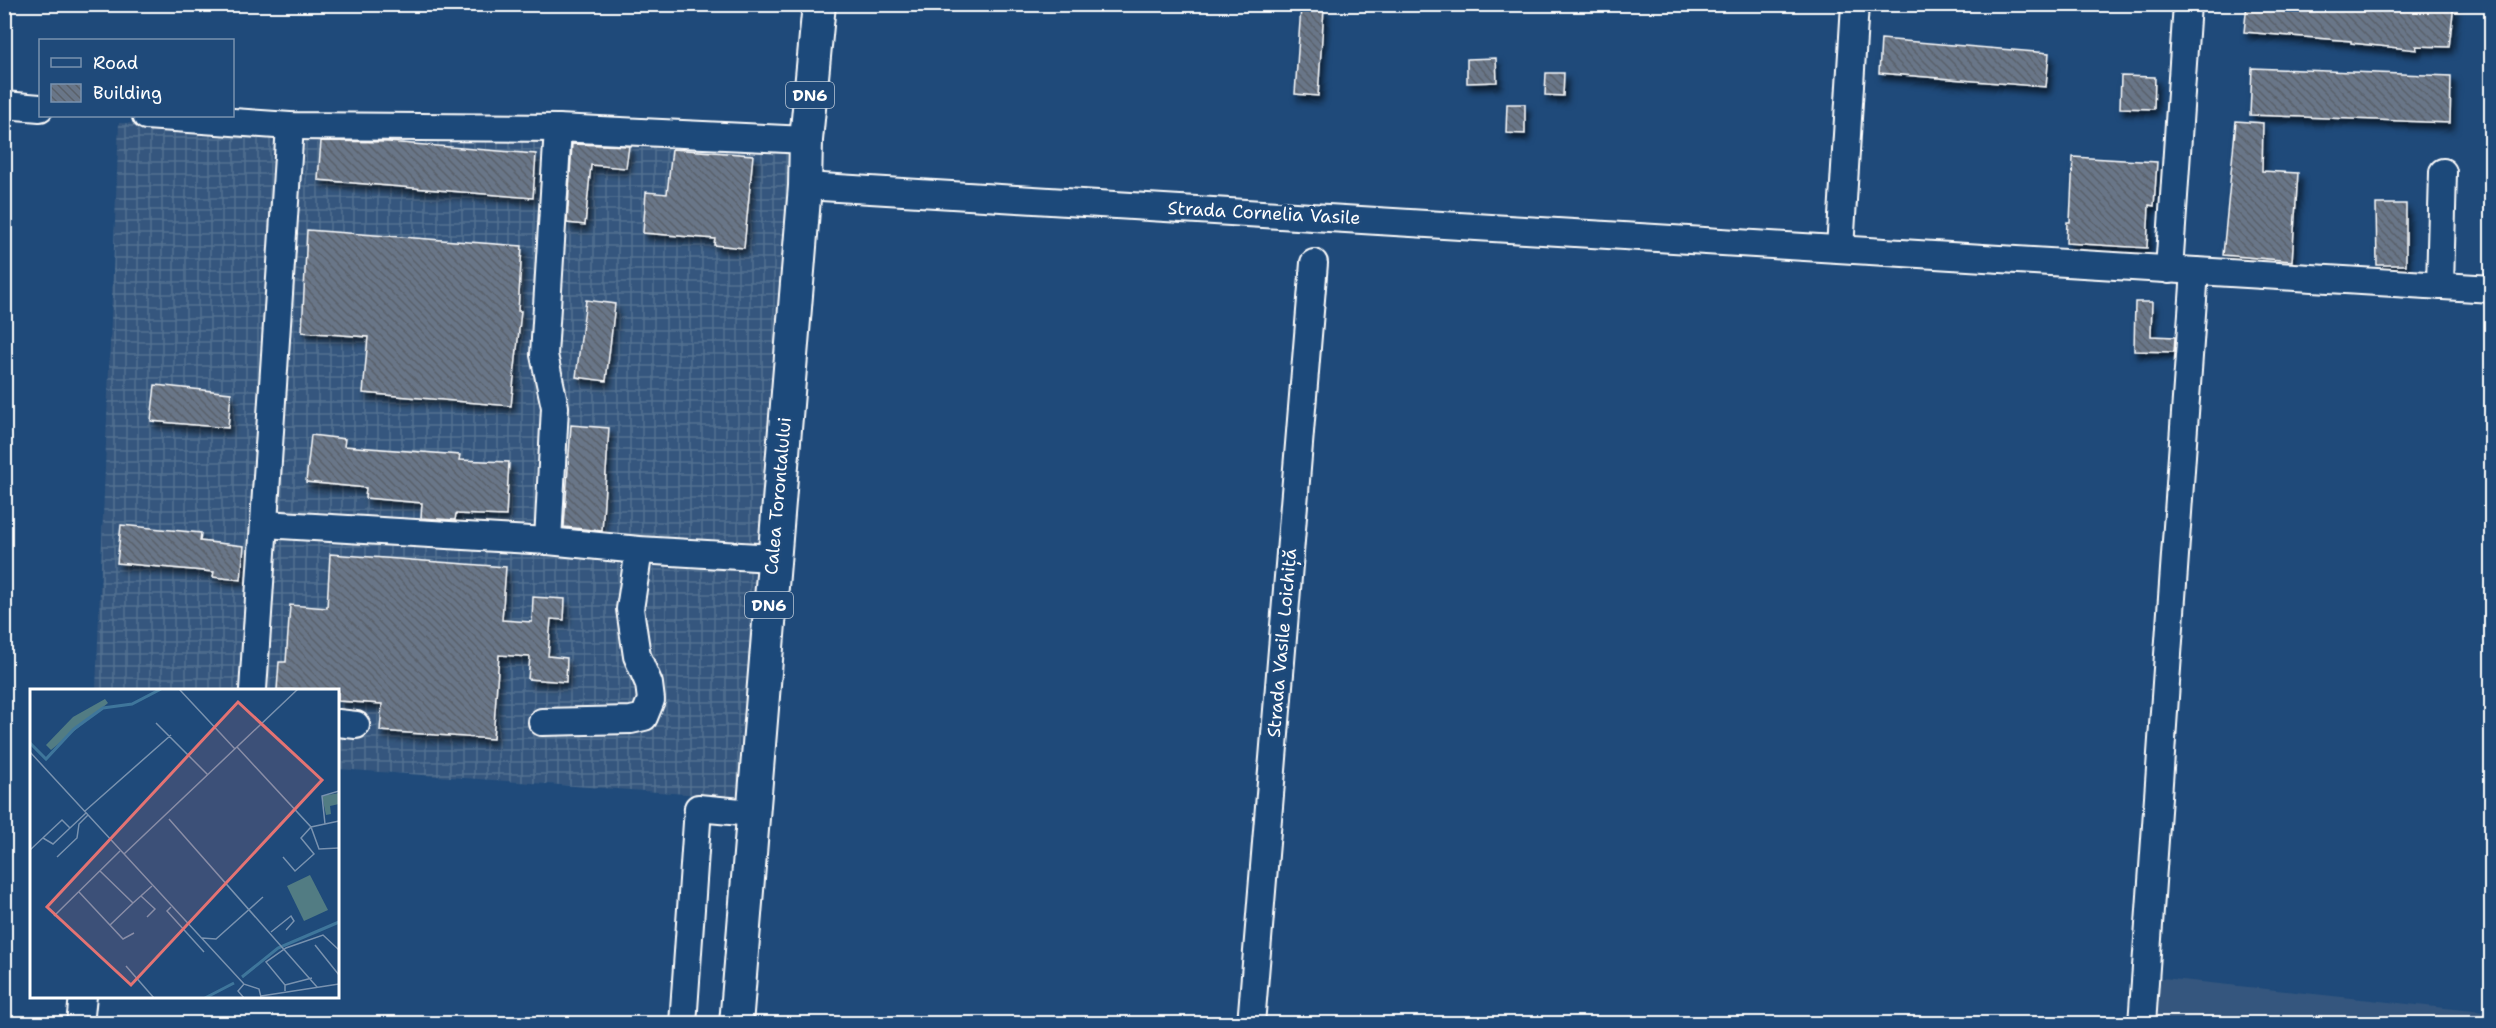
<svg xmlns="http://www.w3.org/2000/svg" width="2496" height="1028" font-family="'Shantell Sans',sans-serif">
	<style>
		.built { fill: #35577e }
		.industrial { fill: url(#industrial-grid) }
		.building { fill: url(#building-back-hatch); stroke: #fff; stroke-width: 1.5; filter: url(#shadow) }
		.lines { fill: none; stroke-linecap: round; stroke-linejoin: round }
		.minor-casing { stroke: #fff; stroke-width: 30 }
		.major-casing { stroke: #fff; stroke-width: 36 }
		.minor { stroke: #1f4a7a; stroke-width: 26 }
		.major { stroke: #1f4a7a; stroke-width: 32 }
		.labels { text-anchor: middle; stroke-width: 6; stroke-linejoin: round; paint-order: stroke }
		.shield { fill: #1f4a7a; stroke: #bcc9d7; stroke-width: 1.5 }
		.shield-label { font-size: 16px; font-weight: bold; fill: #fff }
		.street-label { font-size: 18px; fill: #fff; stroke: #1f4a7a }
		.inset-river { fill: none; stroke: #3f769b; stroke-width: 3 }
		.inset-road { fill: none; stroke: #7992af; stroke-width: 1.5 }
		.view { fill: #e47373; fill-opacity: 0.15; stroke: #e47373; stroke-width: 3 }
		.inset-edge { fill: none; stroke: #fff; stroke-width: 3 }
	</style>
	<defs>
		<pattern id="industrial-grid" width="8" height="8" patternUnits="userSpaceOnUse" patternTransform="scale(1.5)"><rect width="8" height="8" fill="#35577e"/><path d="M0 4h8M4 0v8" fill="none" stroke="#537091"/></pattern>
		<pattern id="building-back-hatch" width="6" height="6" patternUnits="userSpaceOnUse" patternTransform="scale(1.5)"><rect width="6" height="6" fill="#697688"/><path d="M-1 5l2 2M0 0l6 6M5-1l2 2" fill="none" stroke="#5a616a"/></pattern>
		<filter id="shadow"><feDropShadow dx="3.5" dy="6" stdDeviation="3" flood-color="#0009"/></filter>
	</defs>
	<rect width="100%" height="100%" fill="#1f4a7a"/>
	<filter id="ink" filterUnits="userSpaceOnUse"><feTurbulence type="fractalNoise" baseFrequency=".0167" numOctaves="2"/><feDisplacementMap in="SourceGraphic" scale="12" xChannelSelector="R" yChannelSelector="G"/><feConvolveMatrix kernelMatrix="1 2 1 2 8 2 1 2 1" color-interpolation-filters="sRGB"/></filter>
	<g filter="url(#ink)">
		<path class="built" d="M2135,975L2492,1013L2491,1024H2131Z"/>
		<path class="industrial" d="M119,123L790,148L742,798L338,769V690H96Z"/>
		<g class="building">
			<path d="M2247,4H2454L2449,47L2416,46L2417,50L2351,43V41L2244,32Z"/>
			<path d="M1301,7L1324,9L1318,96L1295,94Z"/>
			<path d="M1881,39L2049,53L2046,87L1879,73Z"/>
			<path d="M1496,58L1497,82L1467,83V59Z"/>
			<path d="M2252,68L2451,76L2450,123L2250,115Z"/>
			<path d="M1546,73H1564L1563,96L1545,95Z"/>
			<path d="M2121,76L2155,77L2154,109L2120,108Z"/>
			<path d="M1507,104H1525V134L1506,133Z"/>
			<path d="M2236,121L2263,123L2262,171L2298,173L2292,261L2223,255Z"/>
			<path d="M321,141L388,142L536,154L533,198L318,180Z"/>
			<path d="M572,144L629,146L626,168L591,165L585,225L567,223Z"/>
			<path d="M672,149L753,155L744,248L714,245L715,239L643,233L646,192L667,194Z"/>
			<path d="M2073,157L2157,162L2154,206L2149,205L2147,248L2066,243L2067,222H2070Z"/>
			<path d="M2376,204H2406V265H2377Z"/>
			<path d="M307,230L522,246L518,311H521L511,406L363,393L368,337L302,332Z"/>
			<path d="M586,300L615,304L606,381L576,377Z"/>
			<path d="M2135,302H2152L2151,336L2175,337L2174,352L2134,351Z"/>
			<path d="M155,385L231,393L228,428L151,421Z"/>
			<path d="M571,425L609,428L602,531L564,527Z"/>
			<path d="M311,435L345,439L344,446L460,455L459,460L509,462L506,516L456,514L455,520L421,518L422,503L365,498L366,488L306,482Z"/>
			<path d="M121,525L201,533L200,541L244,546L241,580L213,577L214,572L117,563Z"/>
			<path d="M330,554L506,567L502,620L532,622L533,597L565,599L564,620L551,619L548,656L567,658L566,682L528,679L530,657L499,655L493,739L380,731L382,704L338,701V690H277L279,662H286L290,605L327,608Z"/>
		</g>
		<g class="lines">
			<defs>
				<g id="minor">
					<path d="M4,105L40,108"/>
					<path d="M146,116L290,126L558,128L806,140"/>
					<path d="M558,128L544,355L555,407L548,541L639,550L773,558"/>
					<path d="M805,186L2492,289"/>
					<path d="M1840,249L1855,4"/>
					<path d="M2169,270L2187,4"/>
					<path d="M2440,286L2443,172"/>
					<path d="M264,524L548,541"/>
					<path d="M253,690L290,126"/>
					<path d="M542,722L631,720L644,717L651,700L649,684L637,656L630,609L639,550"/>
					<path d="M338,723L356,725"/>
					<path d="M80,1024L83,996"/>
					<path d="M683,1024L698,808L752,813"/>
					<path d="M1251,1024L1314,263"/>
					<path d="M2142,1024L2195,271"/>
				</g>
				<path id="major" d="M736,1024L805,186L806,140L819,4"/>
			</defs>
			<use href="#minor" class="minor-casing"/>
			<use href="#major" class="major-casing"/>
			<use href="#minor" class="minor"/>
			<use href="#major" class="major"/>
		</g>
	</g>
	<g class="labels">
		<g class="shield">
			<rect x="786" y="82" width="48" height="26" rx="4.5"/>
			<rect x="745" y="592" width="48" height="26" rx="4.5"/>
		</g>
		<g class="shield-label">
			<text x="810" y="101">DN6</text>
			<text x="769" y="611">DN6</text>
		</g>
		<g class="street-label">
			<text transform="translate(1264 213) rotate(3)" y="6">Strada Cornelia Vasile</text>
			<text transform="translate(778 496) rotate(-85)" y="6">Calea Torontalului</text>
			<text transform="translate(1282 643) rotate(-85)" y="6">Strada Vasile Loichiță</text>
		</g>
	</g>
	<g transform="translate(30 689)">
		<rect width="309" height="309" fill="#1f4a7a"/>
		<path d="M280,186L298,221L274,232L257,197Z" fill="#527c83"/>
		<path d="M75,10L78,14L21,61L16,56L43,28Z" fill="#527c83"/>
		<path d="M309,104V115L300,117L301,125L296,126L292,107Z" fill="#527c83"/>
		<path class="inset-river" d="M0,54L16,70L44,40L73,19L102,15L131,0M212,288L248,259L309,233M175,309L204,294"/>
		<path class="inset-road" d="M149,0L205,60M126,34L178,86M207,58L281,138L289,160L309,159M0,63L214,295M55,122L141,46M139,130L287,298M295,135L292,107L309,102M13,149L23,155L40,139M0,161L32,131L40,139L56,124M94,165L268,0M27,168L47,149L49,135L58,126M253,168L265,182L284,165L271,149L281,138L309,132M70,182L103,214L122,197M49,203L93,250L104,244M111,207L125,220L117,228M141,218L137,222L174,263M24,227L90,162M80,236L103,214M241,243L261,227L264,232L256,241M172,249L186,250L233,208M285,256L309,286M96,277L124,309M255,296L282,289M255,302V296L236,273L256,259L293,246L309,261M231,307L309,295M214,309L208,302L214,295L229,300L231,308"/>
		<path class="view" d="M208,13L292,91L101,296L17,218Z"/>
		<rect width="309" height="309" class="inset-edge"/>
	</g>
	<rect width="2496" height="1028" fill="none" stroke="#1f4a7a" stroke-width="24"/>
	<rect x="12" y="12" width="2472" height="1004" fill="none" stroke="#fff" stroke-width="2" filter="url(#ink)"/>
	<rect x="39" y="39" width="195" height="78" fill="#1f4a7a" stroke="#7992af" stroke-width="1.5"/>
	<rect x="51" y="58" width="30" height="9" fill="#1f4a7a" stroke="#7992af" stroke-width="1.5"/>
	<text x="93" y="69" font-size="18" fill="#ffffff">Road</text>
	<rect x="51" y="84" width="30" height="18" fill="url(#building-back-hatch)" stroke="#7992af" stroke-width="1.5"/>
	<text x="93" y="99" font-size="18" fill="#ffffff">Building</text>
</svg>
